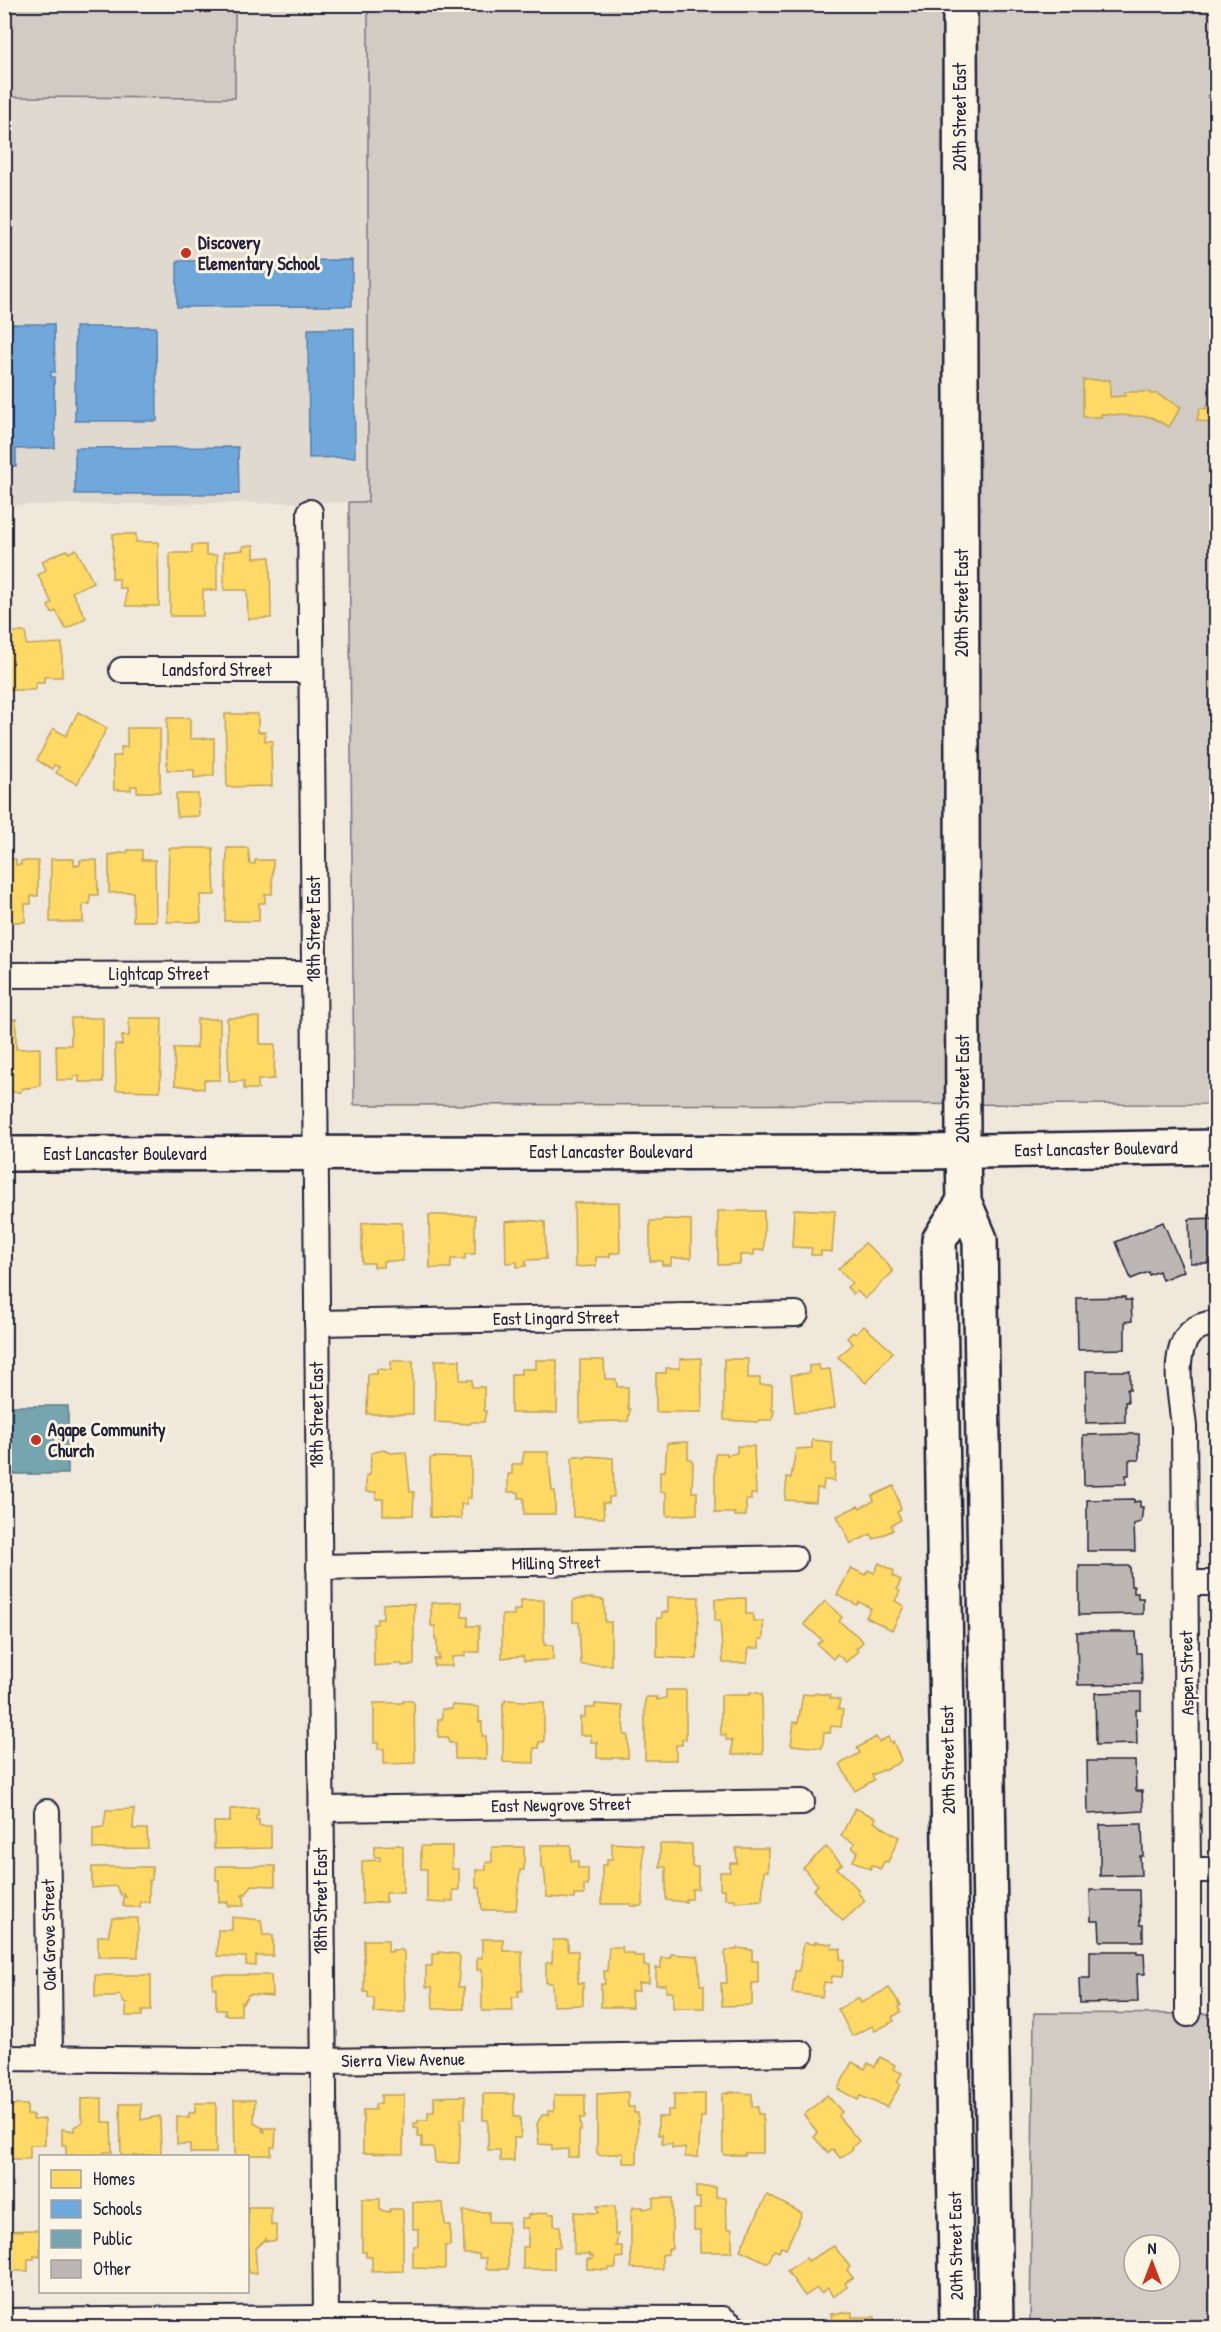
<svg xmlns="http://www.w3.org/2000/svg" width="1221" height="2332" font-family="'Patrick Hand',sans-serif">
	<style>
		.built { fill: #e0d9cf }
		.green { fill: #d1cbc3; stroke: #7a767f; stroke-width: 1.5; fill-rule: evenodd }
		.homes { fill: #ffd966; stroke: #bda259; stroke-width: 1.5 }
		.schools { fill: #6fa8dc; stroke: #5880ac; stroke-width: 1.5 }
		.public { fill: #76a5af; stroke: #5d7e8c; stroke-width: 1.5 }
		.building { fill: #bcb7b3; stroke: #22223b; stroke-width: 1.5 }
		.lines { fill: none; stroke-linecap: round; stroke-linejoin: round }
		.minor-casing { stroke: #22223b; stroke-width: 28 }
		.secondary-casing { stroke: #22223b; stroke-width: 38 }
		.primary-casing { stroke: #22223b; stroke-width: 38 }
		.minor { stroke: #fcf5e5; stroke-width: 24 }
		.secondary { stroke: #fcf5e5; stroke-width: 33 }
		.primary { stroke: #fcf5e5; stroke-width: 33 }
		.poi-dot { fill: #c8321e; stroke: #fcf5e5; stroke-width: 2 }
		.labels { text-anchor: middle; stroke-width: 6; stroke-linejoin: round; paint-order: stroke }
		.street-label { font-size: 18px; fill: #22223b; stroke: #fcf5e5 }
		.poi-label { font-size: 18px; font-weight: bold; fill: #22223b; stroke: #fcf5e5; text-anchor: start }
	</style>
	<rect width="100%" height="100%" fill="#efe8db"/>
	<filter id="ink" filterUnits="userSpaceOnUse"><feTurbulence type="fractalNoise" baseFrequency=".0167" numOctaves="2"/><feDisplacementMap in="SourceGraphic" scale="12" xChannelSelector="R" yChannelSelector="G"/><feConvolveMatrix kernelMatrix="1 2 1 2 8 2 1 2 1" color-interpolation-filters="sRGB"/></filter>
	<g filter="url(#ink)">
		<path class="built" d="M4,5H368V502L5,505Z"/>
		<g class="green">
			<path d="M5,4L235,5V98L5,97Z"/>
			<path d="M368,5H1216V1104L354,1105L349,502H368Z"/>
			<path d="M1034,2013L1216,2014V2327L1030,2328ZM1134,2245H1170V2281H1134Z"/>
		</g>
		<g class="homes">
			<path d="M1083,380H1110V397L1125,396V392H1150V394H1157L1181,407L1169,427L1151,417L1101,414V417H1083Z"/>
			<path d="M1207,405L1216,408V425L1197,420L1200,408L1206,409Z"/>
			<path d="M113,534H136V542H158L159,606H126V588H119V579H112Z"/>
			<path d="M192,545H206V555H217V590H203V616H170V553H192Z"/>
			<path d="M254,545V558L270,557L271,618L248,619L247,590H224V552L243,550V546Z"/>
			<path d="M76,549L93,582L72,592L86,618L66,629L56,611L52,613L48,606L52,603L38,575L46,570L42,561L57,554L67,550L69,553Z"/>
			<path d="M7,632H26V645L62,643V677H44V683H35V690H4V645H6Z"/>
			<path d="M78,712L107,728L77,784L56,773L59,767L54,765L52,769L37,760L53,728L66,736Z"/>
			<path d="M225,714H258V732H265V741H273V745H271L272,786L227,787Z"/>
			<path d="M167,718H190V739L214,738V775L194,778V770H167Z"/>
			<path d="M127,728H160V792H137V786H131V790H114L113,756H121V747H127Z"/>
			<path d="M176,794H198L199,816L177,817Z"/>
			<path d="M169,848H213L215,895H200L201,922H167Z"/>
			<path d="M227,848H248L250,864H255V860H273L272,894H265V903H259V921H225Z"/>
			<path d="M128,850H142V860H155L156,921H133V892L109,893V855L128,852Z"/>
			<path d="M4,859H16V865H21V861H38V896H31V904H25V922H4Z"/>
			<path d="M51,859H74V865H80V860H97L98,895H90V904H83V922H50Z"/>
			<path d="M260,1017V1044H275L274,1079L258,1080V1089H244V1081L229,1082L227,1018Z"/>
			<path d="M71,1018H103V1082H79V1076H74V1080H57L56,1045H71Z"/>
			<path d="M129,1018H162L160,1091L116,1090L115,1044L122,1045V1036H129Z"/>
			<path d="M16,1019V1049L40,1048V1086L21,1089V1092H10V1081H4V1020Z"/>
			<path d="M197,1019H220V1080H204V1089L175,1085L174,1048H197Z"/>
			<path d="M619,1202L620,1253H610V1257H596V1266L575,1267L574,1203Z"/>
			<path d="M794,1209L835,1211L832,1252L821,1251V1255H811L812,1248L792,1247Z"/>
			<path d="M718,1211H764V1250H754V1255H740V1264L718,1265Z"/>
			<path d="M429,1215H475V1254H465V1259H451V1268H430Z"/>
			<path d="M663,1219L691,1220V1258H671V1265H662V1261H650V1221H661Z"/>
			<path d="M526,1220L545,1222L546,1259L526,1260V1266L517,1267V1262L506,1263L505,1222Z"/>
			<path d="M374,1222L402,1223L403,1261H383V1267H374V1263H362V1223Z"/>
			<path d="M865,1243L886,1262L893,1272L865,1299L857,1291L853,1294L847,1287L852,1283L838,1269Z"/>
			<path d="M864,1326L893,1352L866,1383L838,1357L853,1344L847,1338L853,1332L856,1334Z"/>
			<path d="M701,1358L702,1412H656V1373H666V1368H680V1359Z"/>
			<path d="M724,1359H748V1378H760V1385H772V1410H774L772,1420H760L758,1422L724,1420Z"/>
			<path d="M435,1360H460V1380H472V1387H484V1411H486L484,1422H472L470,1424L435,1422Z"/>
			<path d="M536,1360H557V1413H511V1374H521V1369H536Z"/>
			<path d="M580,1360H604L605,1379H616L617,1387H628V1409H630L628,1421L580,1422Z"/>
			<path d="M391,1361H413V1414H367L368,1374H377V1369L391,1370Z"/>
			<path d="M819,1365L820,1370L830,1369L835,1408L822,1411L795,1412L791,1375L809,1373V1366Z"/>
			<path d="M812,1440L832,1442V1464H836L834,1481L824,1480L823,1489L817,1488L816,1502L785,1500L787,1477L791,1478L796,1449L812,1448Z"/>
			<path d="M688,1442V1459H691L693,1463L692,1492H697V1514L668,1516L666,1515V1492H660V1471H665L667,1443Z"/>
			<path d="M737,1446H754L756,1494H751V1500H746V1516H735V1513H715V1455L717,1453H727V1455L737,1453Z"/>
			<path d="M383,1450L391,1453L406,1452L410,1492H414L413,1515H383V1499H376V1492H366V1475H370L371,1453Z"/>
			<path d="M524,1452H548L552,1491H555V1514H524V1498H519V1492H508V1474H512V1464H522Z"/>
			<path d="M575,1456H584V1458L588,1456L613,1458L614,1497H609V1503H603L604,1518L573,1517L572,1458Z"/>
			<path d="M433,1457L471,1458V1498H467V1504H461V1519L430,1517V1459Z"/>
			<path d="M894,1486L901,1510L897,1512L901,1520L891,1525L893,1530L874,1539L871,1534L851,1544L837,1516L858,1506L860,1508L874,1501L872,1496Z"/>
			<path d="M879,1563L894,1571L893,1576L901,1580L897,1589L900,1591L895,1601L904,1606L892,1630L866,1617L871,1608L859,1602L857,1605L837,1595L851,1568L865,1575L868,1570L874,1573Z"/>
			<path d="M668,1597H699L697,1659L657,1657V1618H662V1612H668Z"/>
			<path d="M591,1598L604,1600L605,1622H611V1665H581L579,1622H573V1600Z"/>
			<path d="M746,1598V1614H753V1621H763V1639H759V1648H749L747,1663H723L720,1621H715V1599Z"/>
			<path d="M521,1600H544V1645H553V1660L524,1661L523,1656L502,1658V1615H514V1610H521Z"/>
			<path d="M825,1601L842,1617L839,1621L861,1639L863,1642L856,1649L858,1651L846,1662L837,1654L833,1659L817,1644L822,1640L804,1624Z"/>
			<path d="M462,1602V1617H468V1626H479V1652H465V1656L452,1657V1666H434V1659H439V1655H437V1640H435V1626H431V1603Z"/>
			<path d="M394,1603L414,1604V1664L412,1665L402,1666V1664H398L374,1666L373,1624H377V1619H383V1604Z"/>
			<path d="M666,1690H686V1739H682V1745H676V1760H645V1700L647,1697H657V1700L666,1698Z"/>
			<path d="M750,1692L762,1694L763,1754L732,1755V1740H726V1735H721V1695H750Z"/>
			<path d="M813,1693L830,1695V1698L840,1700L838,1709L843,1710L841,1727L831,1726L830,1733H824L822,1748L791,1745L794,1722L798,1723L803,1694L813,1695Z"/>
			<path d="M505,1700L544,1702V1742H539V1748H534V1763L503,1762V1703H505Z"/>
			<path d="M403,1701H412L414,1703L415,1763L384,1764V1749H378V1743H374V1703H403Z"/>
			<path d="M595,1704L622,1706L624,1735H628V1758H597V1742H591V1735H580V1717H585V1708H595Z"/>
			<path d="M452,1705L479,1707V1722H482V1736H486V1759H455V1743H449L448,1737H438V1719H442V1709H452Z"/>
			<path d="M876,1737L879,1742L888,1737L891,1743L893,1741L901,1760L899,1763L872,1775L874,1780L855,1791L840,1764L860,1753L857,1748Z"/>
			<path d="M258,1808V1816H256V1820H259V1826H271V1848L214,1849V1822H230V1809Z"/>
			<path d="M855,1808L876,1818L874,1822L899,1837L888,1862L885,1861L880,1869L872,1865L870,1869L853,1861L858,1851L852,1848L855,1843L841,1836Z"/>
			<path d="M134,1809L133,1829H147L148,1848L93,1849V1828L104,1827L106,1810Z"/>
			<path d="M612,1843L643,1845V1904L641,1906H631V1904H602V1865H607V1859H612Z"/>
			<path d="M660,1844H692V1867H698V1889H692V1899H686V1902L666,1900V1867H660Z"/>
			<path d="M397,1845L403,1846V1893H386V1902L362,1904V1861L380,1860V1857H374V1846Z"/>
			<path d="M541,1845H571V1861H578V1868H588V1885H584V1895H574V1899L547,1897L544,1868H541Z"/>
			<path d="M421,1846H452V1869H459V1890H453V1901H446V1903L427,1902V1869H421Z"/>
			<path d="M492,1847H524V1870H520L516,1910H482L480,1888H476V1870H486V1862H492Z"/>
			<path d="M826,1847L842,1864L837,1868L858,1889V1893L865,1901L843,1921L813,1890L818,1885L803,1868Z"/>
			<path d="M736,1848H768V1871H764L762,1900L735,1902V1899H725V1889H720V1872H730V1863H737Z"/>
			<path d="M219,1866H275V1886L252,1885L246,1894L244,1893L242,1896H244V1906H228V1902H219V1880H216V1867Z"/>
			<path d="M92,1867H152V1880H149V1902H140V1907H126L123,1906V1897H126L124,1894L121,1895L116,1886L92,1888Z"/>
			<path d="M232,1917L261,1920L263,1935H273V1956H256V1966L246,1965V1957L217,1956L218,1930H232Z"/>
			<path d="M112,1918H138V1957H98V1936H108Z"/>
			<path d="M482,1939H503V1951H522V1991H518L519,1997H512L513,2011H482V1970H477V1958H482Z"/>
			<path d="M364,1940H388V1952H392V1950H402L404,1952L405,2012L374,2013V1998H368V1992H364Z"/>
			<path d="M553,1940H568V1951H578V1983H583V2005L553,2006L552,1983H546V1963H552Z"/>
			<path d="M815,1942L832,1944L831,1948L841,1949L840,1959L844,1960L842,1977L832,1976L831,1983L824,1982L822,1997L792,1993L795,1971H799L804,1943L815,1944Z"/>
			<path d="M609,1947H622L623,1953H634V1956H644V1966H649V1983H638L639,1991H631L632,2007H601V1984H605L604,1971H607Z"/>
			<path d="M737,1948L752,1950V1961H758V1983H752V2005L722,2006L721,1983H727L725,1954L726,1950H737Z"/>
			<path d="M439,1952L458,1954L460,1957L458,1987H464V2009H433L432,1987H426V1966H432V1954H439Z"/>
			<path d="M671,1954L698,1956L700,1985H704V2008H673V1992H666V1985H656V1968H661V1958H670Z"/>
			<path d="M95,1975H151V2011H142V2016H126V2004H128L124,2003L119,1994L115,1997H95Z"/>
			<path d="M213,1975H271L272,1996L249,1994L243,2003L241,2002V2015H225V2010H216V1988H213Z"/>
			<path d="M889,1988L901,2005L899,2007L901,2012L892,2017L894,2021L875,2031L872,2026L852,2036L838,2009L859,1998L861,2003Z"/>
			<path d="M880,2057L895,2065L893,2069L902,2073L897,2082L901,2084L887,2107L860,2096L858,2100L838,2089L852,2062L865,2069L868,2063L875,2067Z"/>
			<path d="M628,2092V2107H634V2113H638L637,2163H623V2153L599,2155L597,2153V2094Z"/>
			<path d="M732,2092L752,2094V2107H758V2114H763V2153H745V2155H724L723,2153L722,2094Z"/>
			<path d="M483,2094H514V2117H520L521,2138H514V2161H500V2150H488V2120H483Z"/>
			<path d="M674,2094H705V2117H701L698,2157H685V2148H672V2144H662V2135H658V2117H668V2110H674Z"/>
			<path d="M381,2095H404L403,2154L363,2153V2110H375V2104H381Z"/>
			<path d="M554,2095H585V2118H580L581,2131H579V2157H568V2149L552,2150V2145L539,2144L537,2124L542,2115H548V2111H554Z"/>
			<path d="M827,2095L842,2112L838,2116L859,2141L852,2147L853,2149L840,2158L833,2149L828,2153L814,2137L818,2133L804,2115Z"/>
			<path d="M465,2096V2119H461L459,2163H435L434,2151L432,2147H422V2137H418V2128H414V2123H418V2120H428V2112H434V2097Z"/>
			<path d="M102,2098V2122H111L112,2152H104V2156L66,2155V2145H62V2129L74,2131V2127L83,2122L81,2117V2099Z"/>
			<path d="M234,2100H255L254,2123L263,2128L262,2131L265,2132L264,2128H276L275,2147H271V2155H249V2159L248,2156H235Z"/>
			<path d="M195,2103H216V2153H190V2144H177V2116L189,2118V2113H195Z"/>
			<path d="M120,2104H141V2120L160,2116L161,2155L121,2156Z"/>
			<path d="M6,2105H27V2115H33V2120L45,2119V2145H30V2159H7Z"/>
			<path d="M696,2187H716V2197H726L727,2229H732V2252H700V2230H694V2209H700V2198H696Z"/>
			<path d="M767,2195L802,2213L786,2249L781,2247L779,2252L774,2250L768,2263L740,2250Z"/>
			<path d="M653,2198H672V2249H668V2254L662,2255V2269L631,2268V2210H633V2207H643V2209L653,2207Z"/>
			<path d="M362,2199H380V2210L390,2212V2209H401L403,2211V2271L372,2272V2257H366V2252H362Z"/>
			<path d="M413,2202L443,2203L445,2225H450V2246H445V2268L443,2269L413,2268V2246H418V2229H413Z"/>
			<path d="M597,2206H615V2235L618,2234L616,2246H622L623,2257L616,2258V2268H609V2270L587,2269V2259H593V2256H590V2254H574V2212L598,2213Z"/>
			<path d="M248,2207H271V2225H276V2241H265V2239L255,2249L257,2273H248Z"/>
			<path d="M463,2211L489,2212V2222H508V2269H486V2258H479V2254H464Z"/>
			<path d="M548,2212V2214H554V2226H560V2247H554V2269H523V2247H528V2228H521V2218H528V2215Z"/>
			<path d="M34,2230H40V2257L34,2256V2259H28V2271H8L6,2231Z"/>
			<path d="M834,2246L850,2267L847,2270L853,2278L845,2283L847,2287L833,2297L828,2288L821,2293L817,2288L805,2296L787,2271L806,2258L808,2261Z"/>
			<path d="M852,2312V2317H875L876,2328H809V2322L832,2320L831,2314Z"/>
		</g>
		<g class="schools">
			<path d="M352,260V306L177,307V261Z"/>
			<path d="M10,324H54L55,372H51V377H54L55,448L16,449V466H4V334H10Z"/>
			<path d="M75,327H156L157,421H75Z"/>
			<path d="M354,328L355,457L309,458L308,329Z"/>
			<path d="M238,447L239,494H75V448Z"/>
		</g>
		<rect class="public" x="4" y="1406" width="64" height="68"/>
		<g class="building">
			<path d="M1216,1218V1259H1208V1263H1190L1189,1219Z"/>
			<path d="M1163,1222L1184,1271L1162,1280L1159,1271L1149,1275L1148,1272L1131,1279L1116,1242Z"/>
			<path d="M1125,1297V1300H1131L1132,1321L1125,1322V1349L1078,1350L1077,1298Z"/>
			<path d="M1086,1371H1130V1389H1127L1128,1402H1125V1422L1086,1423Z"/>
			<path d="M1129,1434H1139V1460H1129V1475H1126V1484L1084,1485L1083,1435Z"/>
			<path d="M1134,1499V1502L1140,1501V1507H1143L1141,1522L1134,1524L1135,1551H1087V1500Z"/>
			<path d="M1079,1566H1130L1131,1586H1134V1593H1138V1598H1143V1614L1079,1615Z"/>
			<path d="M1077,1632H1136L1137,1653H1141L1142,1684L1078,1685Z"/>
			<path d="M1127,1692H1141V1710H1136L1137,1744L1096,1745L1095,1693Z"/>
			<path d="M1087,1761H1135L1136,1791H1142L1143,1811L1088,1814Z"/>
			<path d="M1140,1824H1142L1143,1856H1140L1141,1875L1100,1876V1825Z"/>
			<path d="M1090,1890H1139L1140,1925H1143V1941H1100L1099,1921H1091Z"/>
			<path d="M1090,1951H1137V1953H1144L1145,1974H1137L1138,2002L1080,2003L1079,1978H1090Z"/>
		</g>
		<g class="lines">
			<defs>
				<g id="minor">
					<path d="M310,512L326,2318"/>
					<path d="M122,670H311"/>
					<path d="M4,975L314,974"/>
					<path d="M317,1323L796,1314"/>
					<path d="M319,1567L794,1558"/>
					<path d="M1186,1583H1216"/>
					<path d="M321,1809L802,1802"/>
					<path d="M47,1812L50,2057"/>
					<path d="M1188,1870H1216"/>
					<path d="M1188,2014V1870L1184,1427C1181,1392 1163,1326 1216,1323"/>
					<path d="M4,2058L323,2061L801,2053"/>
					<path d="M4,2321L326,2318L723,2319L735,2328"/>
				</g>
				<path id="secondary" d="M4,1154L924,1152L1216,1147"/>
				<g id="primary">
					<path d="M960,4L963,1151L964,1201L980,1239L996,2328"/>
					<path d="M957,2328L939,1240L964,1201"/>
				</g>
			</defs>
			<use href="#minor" class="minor-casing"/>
			<use href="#secondary" class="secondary-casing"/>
			<use href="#primary" class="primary-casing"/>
			<use href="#minor" class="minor"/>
			<use href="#secondary" class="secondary"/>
			<use href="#primary" class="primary"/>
		</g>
	</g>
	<g class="poi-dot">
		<circle cx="186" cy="253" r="6"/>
		<circle cx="36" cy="1440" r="6"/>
	</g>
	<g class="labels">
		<g class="street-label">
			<text transform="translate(960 117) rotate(-90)" y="6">20th Street East</text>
			<text transform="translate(962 603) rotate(-90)" y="6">20th Street East</text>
			<text x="217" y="676">Landsford Street</text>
			<text transform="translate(314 929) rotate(-90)" y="6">18th Street East</text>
			<text x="159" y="980">Lightcap Street</text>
			<text transform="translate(963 1089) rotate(-90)" y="6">20th Street East</text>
			<text transform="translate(1096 1149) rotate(-1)" y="6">East Lancaster Boulevard</text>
			<text x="611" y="1158">East Lancaster Boulevard</text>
			<text x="125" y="1160">East Lancaster Boulevard</text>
			<text transform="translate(556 1318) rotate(-1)" y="6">East Lingard Street</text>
			<text transform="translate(317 1415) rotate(-90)" y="6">18th Street East</text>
			<text transform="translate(556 1563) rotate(-1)" y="6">Milling Street</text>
			<text transform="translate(1187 1673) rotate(-91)" y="6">Aspen Street</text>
			<text transform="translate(948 1760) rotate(-91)" y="6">20th Street East</text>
			<text transform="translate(561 1805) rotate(-1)" y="6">East Newgrove Street</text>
			<text transform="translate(321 1901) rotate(-90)" y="6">18th Street East</text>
			<text transform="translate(49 1935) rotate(-91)" y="6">Oak Grove Street</text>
			<text transform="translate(403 2060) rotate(-1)" y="6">Sierra View Avenue</text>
			<text transform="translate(956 2246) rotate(-91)" y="6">20th Street East</text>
		</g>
		<g class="poi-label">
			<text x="198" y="249">Discovery<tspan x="198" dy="21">Elementary School</tspan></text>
			<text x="48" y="1436">Agape Community<tspan x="48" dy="21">Church</tspan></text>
		</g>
	</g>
	<rect width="1221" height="2332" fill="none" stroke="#fcf5e5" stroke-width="24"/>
	<rect x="12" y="12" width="1197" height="2308" fill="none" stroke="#22223b" stroke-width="2" filter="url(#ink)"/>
	<rect x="39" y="2155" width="210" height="138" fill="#fcf5e5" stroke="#a5a1a1" stroke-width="1.5"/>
	<rect x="51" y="2170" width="30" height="18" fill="#ffd966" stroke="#a5a1a1" stroke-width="1.5"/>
	<text x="93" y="2185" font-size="18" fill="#22223b">Homes</text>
	<rect x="51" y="2200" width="30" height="18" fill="#6fa8dc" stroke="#a5a1a1" stroke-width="1.5"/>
	<text x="93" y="2215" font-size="18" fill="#22223b">Schools</text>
	<rect x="51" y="2230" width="30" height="18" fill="#76a5af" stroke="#a5a1a1" stroke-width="1.5"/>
	<text x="93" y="2245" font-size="18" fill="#22223b">Public</text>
	<rect x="51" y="2260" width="30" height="18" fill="#bcb7b3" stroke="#a5a1a1" stroke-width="1.5"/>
	<text x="93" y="2275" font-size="18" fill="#22223b">Other</text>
	<g transform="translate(1152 2263)"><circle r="28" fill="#fcf5e5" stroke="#a5a1a1" stroke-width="1.5"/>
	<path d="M0-4.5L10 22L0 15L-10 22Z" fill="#c8321e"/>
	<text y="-9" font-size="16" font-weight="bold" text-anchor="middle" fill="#22223b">N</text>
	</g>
</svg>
